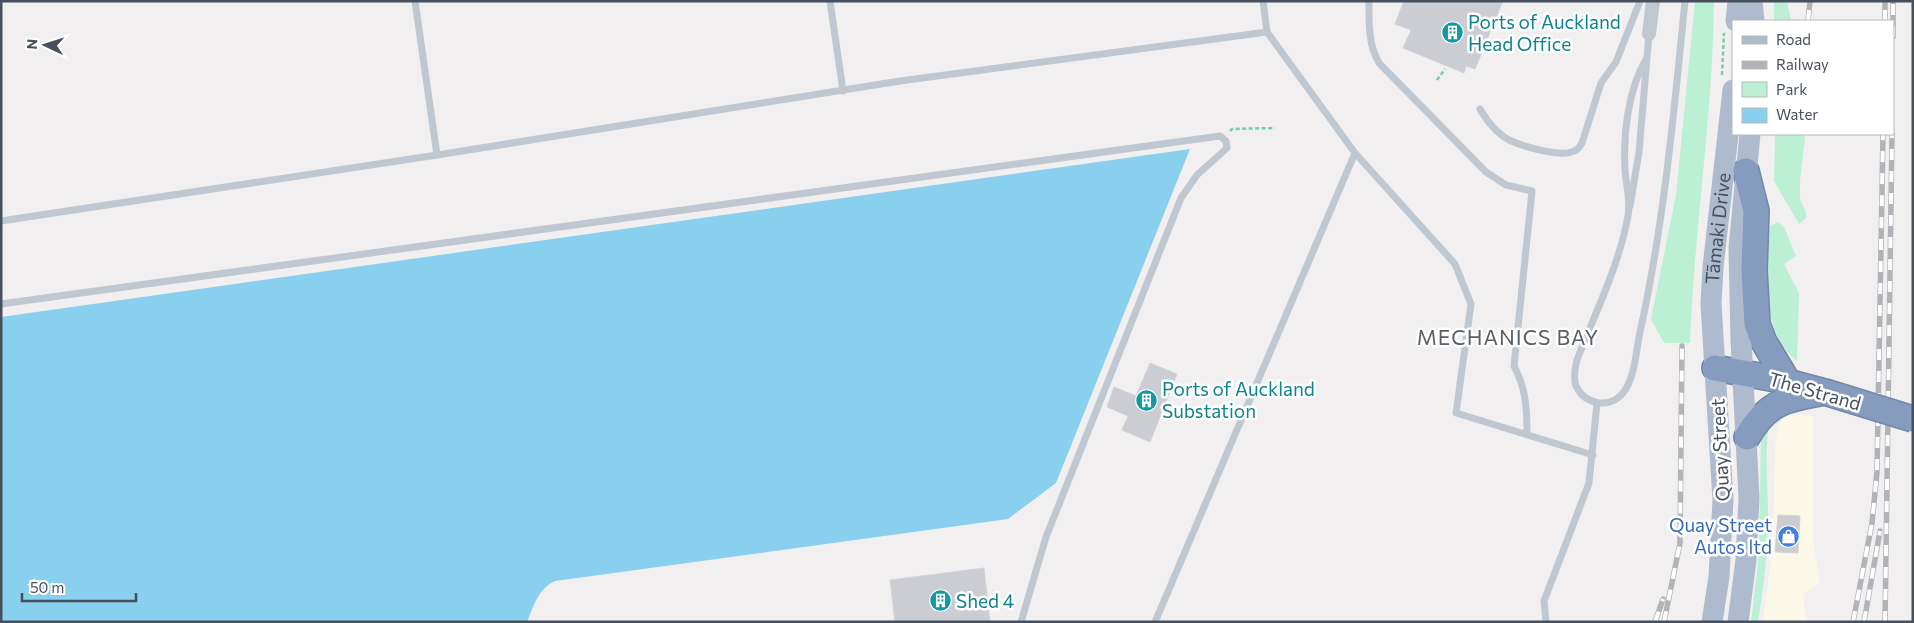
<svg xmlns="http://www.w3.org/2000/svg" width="1914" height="623" font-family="Commissioner,sans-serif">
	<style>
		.commercial { fill: #fcf8e8 }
		.green { fill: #bcf0d5 }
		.water { fill: #88d0ee }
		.building { fill: #cbcdd3; stroke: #d3d4da }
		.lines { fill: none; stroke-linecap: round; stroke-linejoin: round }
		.highway-casing { stroke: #7187aa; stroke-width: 28 }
		.path { stroke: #73cfa9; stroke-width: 2.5; stroke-dasharray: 4 2.5; stroke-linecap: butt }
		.lane { stroke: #bfc8d1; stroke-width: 7 }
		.street { stroke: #bfc8d1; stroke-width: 14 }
		.primary { stroke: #aebbce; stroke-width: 21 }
		.highway { stroke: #859cbf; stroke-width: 25 }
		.rail-casing { stroke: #b1b3b9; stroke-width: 5.5 }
		.rail { stroke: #fff; stroke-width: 4; stroke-dasharray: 11; stroke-linecap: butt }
		.highway-bridge-casing { stroke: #7187aa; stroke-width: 28; stroke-linecap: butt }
		.highway-bridge { stroke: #859cbf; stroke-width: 25 }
		.labels { text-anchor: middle; stroke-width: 5; stroke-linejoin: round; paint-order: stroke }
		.culture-label { font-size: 19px; fill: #0d838f; stroke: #fff; text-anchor: start }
		.street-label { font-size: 19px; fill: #46505d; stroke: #fff }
		.shop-label { font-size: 19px; fill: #366cbe; stroke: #fff; text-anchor: end }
		.quarter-label { font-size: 21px; letter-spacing: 1px; fill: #5b5e64; stroke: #fff }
	</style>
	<rect width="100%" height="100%" fill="#f1efef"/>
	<path class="commercial" d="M1786,414L1813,416V541L1820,583L1803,594L1807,622H1763L1773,544L1775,445L1779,424Z"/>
	<g class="green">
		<path d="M1695,1H1714C1713,116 1694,229 1690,343H1664L1651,319L1676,195Z"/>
		<path d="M1774,1H1787L1791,21H1774Z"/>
		<path d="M1775,134H1805C1804,155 1799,175 1800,196C1800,205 1807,207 1806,218L1799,224L1774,181Z"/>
		<path d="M1778,222L1784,227L1796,256L1784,264L1799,293L1797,361C1759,331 1766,269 1770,226Z"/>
		<path d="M1770,417C1764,448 1768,481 1768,514C1768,550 1764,586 1758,622H1751L1759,554L1761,433Z"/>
	</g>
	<path class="water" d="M1190,149L1056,483L1008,519L555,581C538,589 534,605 527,622H1V317Z"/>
	<g class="building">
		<path d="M1404,1H1503L1475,69L1466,66L1464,73L1403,48L1411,30L1395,24Z"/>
		<path d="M1150,363L1177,374L1150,442L1122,430L1128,416L1107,407L1114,387L1136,396Z"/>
		<path d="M1778,515L1800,516L1798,553L1775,552Z"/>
		<path d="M984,568L990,622H895L890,580Z"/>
	</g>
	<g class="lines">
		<defs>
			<g id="highway">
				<path d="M1746,171L1756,211L1754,270L1757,324L1764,342L1788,382"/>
				<path d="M1715,368L1776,379L1825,392"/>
				<path d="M1747,437C1766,404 1784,399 1820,393"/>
			</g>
		</defs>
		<use href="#highway" class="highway-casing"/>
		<g class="path">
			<path d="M1722,75L1724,33"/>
			<path d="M1437,80L1445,69"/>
			<path d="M1230,131L1232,129L1275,128"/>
		</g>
		<g class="lane">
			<path d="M415,1L437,155"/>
			<path d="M830,1L843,91"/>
			<path d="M1369,1C1369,23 1368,44 1379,63L1486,172L1506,185L1532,191L1514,366C1526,388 1527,409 1527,434"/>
			<path d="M1646,59C1628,90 1623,135 1625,170C1626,185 1631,202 1628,216C1619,266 1595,313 1577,360C1575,368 1573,378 1576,386C1585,405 1610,409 1623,393C1635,378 1636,351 1640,332C1664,224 1674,112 1685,1"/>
			<path d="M1480,109C1487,121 1496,133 1509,140C1522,146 1561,158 1574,151C1578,150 1580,146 1582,143L1601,83L1616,62L1640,1"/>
			<path d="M1355,153L1455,264L1471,304L1456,413L1593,455"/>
			<path d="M1630,206L1639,152L1649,34"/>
			<path d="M1,221L437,155L900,81L1267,32"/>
			<path d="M1,304L1220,136L1226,141L1227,148L1197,175L1181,198L1046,537L1021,622"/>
			<path d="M1155,622L1355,153L1267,32L1263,1"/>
			<path d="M1546,622L1544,601L1589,483L1597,403"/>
		</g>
		<path class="street" d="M1649,34L1653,1"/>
		<g class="primary">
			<path d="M1752,1L1754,21"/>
			<path d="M1736,21L1738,1"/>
			<path id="s1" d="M1712,622L1719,577L1723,500L1711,304L1713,267L1733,90"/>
			<path d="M1738,622L1746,560L1749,498L1741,340L1739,248L1750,134"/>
		</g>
		<use href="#highway" class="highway"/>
		<defs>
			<g id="rail">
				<path d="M1808,21L1810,1"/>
				<path d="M1885,21V1"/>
				<path d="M1893,37V1"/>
				<path d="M1655,622L1663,599"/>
				<path d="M1664,622L1680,543L1682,346"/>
				<path d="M1853,622L1872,523L1877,472L1883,134"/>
				<path d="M1864,622L1880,531"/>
				<path d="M1885,622L1892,134"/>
			</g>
		</defs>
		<use href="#rail" class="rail-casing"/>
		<use href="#rail" class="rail"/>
		<defs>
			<path id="highway-bridge" d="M1825,392L1913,419"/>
		</defs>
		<use href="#highway-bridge" class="highway-bridge-casing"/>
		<use href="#highway-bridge" class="highway-bridge"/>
	</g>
	<defs>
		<symbol id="building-disc" viewBox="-11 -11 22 22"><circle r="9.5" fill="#0f9aa8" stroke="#fff"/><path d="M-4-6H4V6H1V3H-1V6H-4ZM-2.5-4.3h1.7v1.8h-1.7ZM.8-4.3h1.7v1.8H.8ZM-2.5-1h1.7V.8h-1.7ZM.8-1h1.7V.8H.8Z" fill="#fff"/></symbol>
		<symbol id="shop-disc" viewBox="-11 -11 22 22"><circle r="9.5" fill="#3f7fe0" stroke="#fff"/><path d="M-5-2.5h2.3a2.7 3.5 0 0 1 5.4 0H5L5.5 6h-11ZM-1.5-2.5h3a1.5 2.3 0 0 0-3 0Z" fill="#fff"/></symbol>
	</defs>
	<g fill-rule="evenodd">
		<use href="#building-disc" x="1440" y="20" width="25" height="25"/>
		<use href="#building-disc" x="1134" y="388" width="25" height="25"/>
		<use href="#shop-disc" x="1776" y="524" width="25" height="25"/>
		<use href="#building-disc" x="928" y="588" width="25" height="25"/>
	</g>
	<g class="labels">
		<g class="culture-label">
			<text x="1468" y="29">Ports of Auckland<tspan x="1468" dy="22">Head Office</tspan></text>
			<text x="1162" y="396">Ports of Auckland<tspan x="1162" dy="22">Substation</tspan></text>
			<text x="956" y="608">Shed 4</text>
		</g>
		<g class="street-label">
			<text dy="7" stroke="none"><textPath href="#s1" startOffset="395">Tāmaki Drive</textPath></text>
			<text transform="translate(1815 391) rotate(16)" y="7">The Strand</text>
			<text transform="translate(1720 450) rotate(-93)" y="7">Quay Street</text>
		</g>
		<g class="shop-label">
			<text x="1772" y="532">Quay Street<tspan x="1772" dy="22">Autos ltd</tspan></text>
		</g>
		<g class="quarter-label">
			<text x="1508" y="345">MECHANICS BAY</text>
		</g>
	</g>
	<rect width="1914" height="623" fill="none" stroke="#46505d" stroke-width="5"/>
	<rect x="1732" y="20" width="162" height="115" fill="#ffffff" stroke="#b5b9be"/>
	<rect x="1742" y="36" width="25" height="8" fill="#aebbce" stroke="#b5b9be"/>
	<text x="1776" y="45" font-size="15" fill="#46505d">Road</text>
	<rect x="1742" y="61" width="25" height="8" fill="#b1b3b9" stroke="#b5b9be"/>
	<text x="1776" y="70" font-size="15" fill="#46505d">Railway</text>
	<rect x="1742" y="82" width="25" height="15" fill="#bcf0d5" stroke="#b5b9be"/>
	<text x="1776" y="95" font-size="15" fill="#46505d">Park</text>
	<rect x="1742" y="108" width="25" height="15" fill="#88d0ee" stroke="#b5b9be"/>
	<text x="1776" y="120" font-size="15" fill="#46505d">Water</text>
	<g transform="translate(45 45) rotate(274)" stroke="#ffffff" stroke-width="4" paint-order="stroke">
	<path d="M0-4L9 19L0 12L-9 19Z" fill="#46505d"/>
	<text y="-8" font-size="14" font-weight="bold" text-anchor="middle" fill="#46505d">N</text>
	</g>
	<path d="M22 593v8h114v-8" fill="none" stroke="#46505d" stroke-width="2.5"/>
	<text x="30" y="593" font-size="15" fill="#46505d" stroke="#ffffff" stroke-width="4" paint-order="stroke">50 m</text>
</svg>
